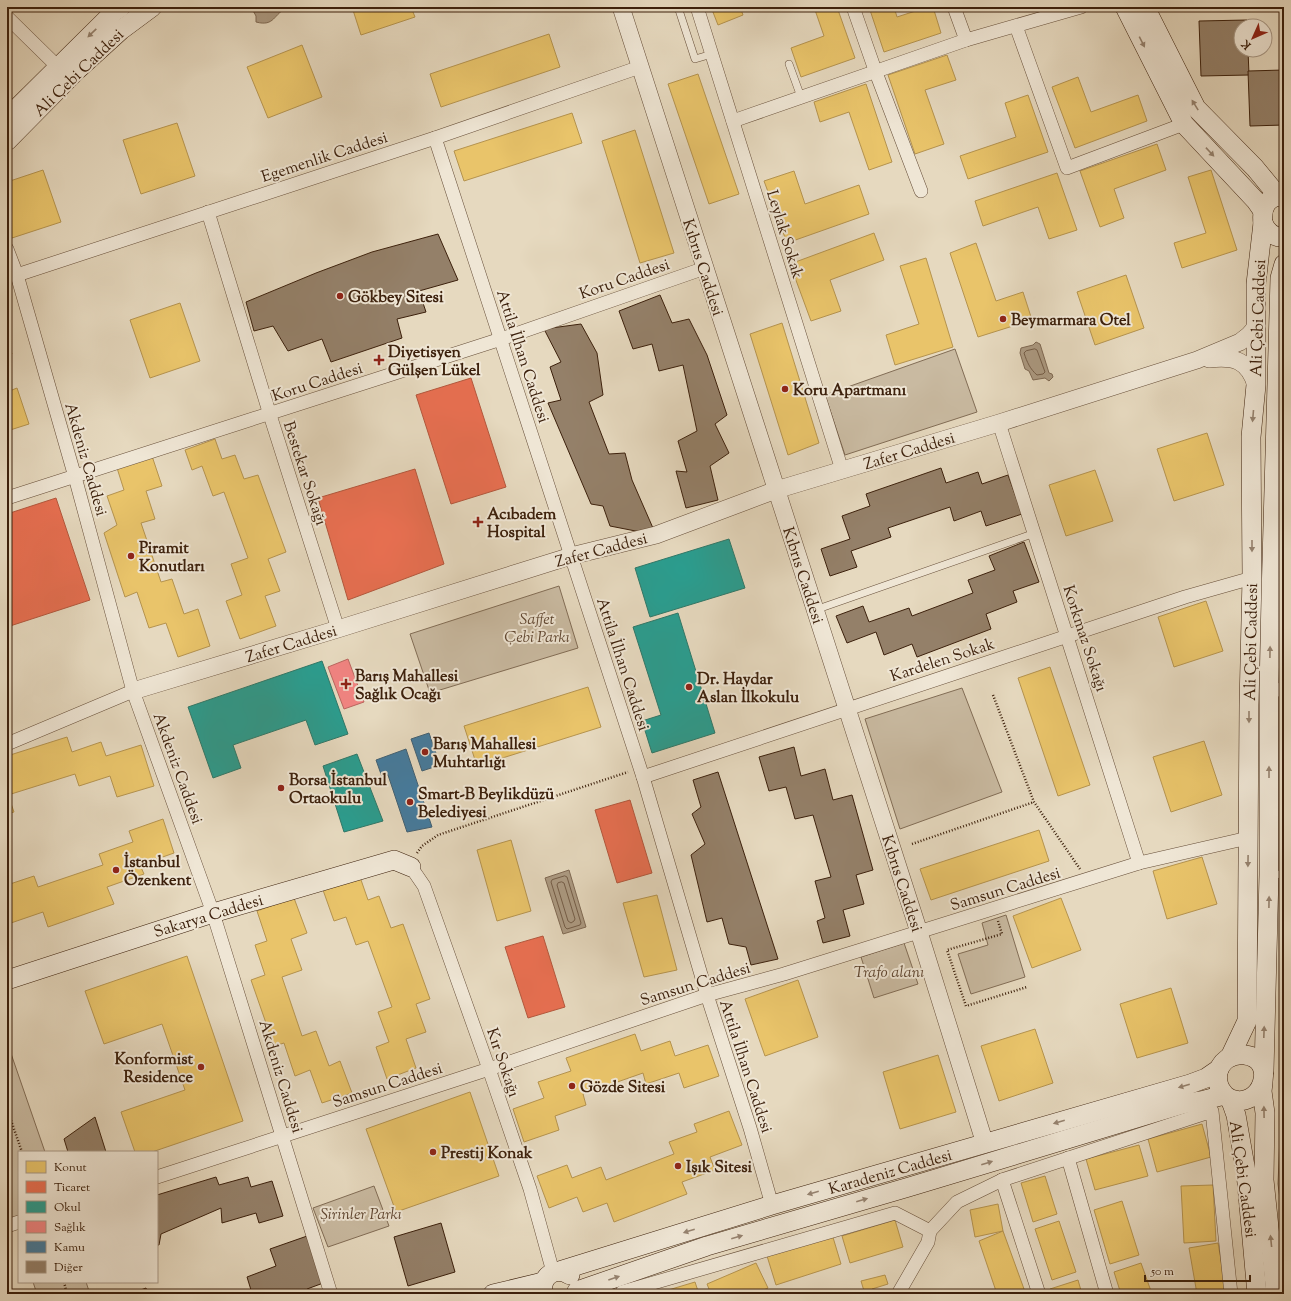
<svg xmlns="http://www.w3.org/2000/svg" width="1291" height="1301" font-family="'Sorts Mill Goudy',serif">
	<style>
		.green { fill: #c9baa1; stroke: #826d56 }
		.water { fill: #ac9a82; stroke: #7f6953 }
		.homes { fill: #e9c46a; stroke: #b5934e }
		.shops { fill: #e76f51; stroke: #b4573c }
		.schools { fill: #2a9d8f; stroke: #2f7868 }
		.health { fill: #f28482; stroke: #bb665f }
		.public { fill: #457b9d; stroke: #426072 }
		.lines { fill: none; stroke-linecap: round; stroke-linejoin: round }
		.shore { stroke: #745d47; stroke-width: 1 }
		.building { fill: #948069; stroke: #3c200c }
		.service-casing { stroke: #664e39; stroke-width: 8 }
		.minor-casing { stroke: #664e39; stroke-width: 14 }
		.tertiary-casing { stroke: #664e39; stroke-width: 18 }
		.secondary-casing { stroke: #3c200c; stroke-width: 20 }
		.path { stroke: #3c200c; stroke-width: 2.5; stroke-dasharray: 1 2; stroke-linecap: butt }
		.service { stroke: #efe6d5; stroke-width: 7 }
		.minor { stroke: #efe6d5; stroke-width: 13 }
		.tertiary { stroke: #efe6d5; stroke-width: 17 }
		.secondary { stroke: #efe6d5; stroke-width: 19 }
		.oneway { fill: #968370 }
		.poi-dot { fill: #8f2418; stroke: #efe6d5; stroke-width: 1.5 }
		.labels { text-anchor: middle; stroke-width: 4; stroke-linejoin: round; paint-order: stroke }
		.street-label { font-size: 16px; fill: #3c200c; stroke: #efe6d5 }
		.poi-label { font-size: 16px; font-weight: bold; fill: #3c200c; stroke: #efe6d5; text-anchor: start }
		.park-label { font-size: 16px; font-style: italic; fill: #5f4631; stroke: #efe6d5 }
	</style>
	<rect width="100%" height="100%" fill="#e6d9bf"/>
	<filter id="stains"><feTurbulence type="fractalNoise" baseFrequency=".005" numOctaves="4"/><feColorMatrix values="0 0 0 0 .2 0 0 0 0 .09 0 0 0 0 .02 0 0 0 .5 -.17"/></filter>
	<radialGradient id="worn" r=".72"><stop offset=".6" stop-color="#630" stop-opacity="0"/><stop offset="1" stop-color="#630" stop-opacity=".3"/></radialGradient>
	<g class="green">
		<path d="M955,349L977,412L845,455L825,395Z"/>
		<path d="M559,586L578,648L430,693L410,634Z"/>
		<path d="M962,688L1002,792L900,829L865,719Z"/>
		<path d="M1281,883H1284V1230L1278,1184L1280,1136Z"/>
		<path d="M1006,915L1025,977L971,994L958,954L988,945L982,923Z"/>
		<path d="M904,943L918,984L874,998L861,957Z"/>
		<path d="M7,1042L45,1152H19V1217L10,1220L7,1210Z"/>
		<path d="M374,1186L389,1226L328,1247L313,1208Z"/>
		<path d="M33,1282H86L90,1294H37Z"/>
	</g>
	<g class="water">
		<path d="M251,7H288C273,14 275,27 256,22V16Z"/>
		<path d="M1036,342L1040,344L1049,373L1052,374L1053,377L1049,381L1045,378L1033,380L1029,371L1025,369L1020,353L1021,348L1033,345Z"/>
		<path d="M569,870L586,927L563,934L545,878Z"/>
	</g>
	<g class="homes">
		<path d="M352,7H411L415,17L361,35Z"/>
		<path d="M711,7H740L743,15L718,25Z"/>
		<path d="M814,7H837L855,58L801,77L791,48L824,36Z"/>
		<path d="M869,7H894L897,17L928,7H933L941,33L884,52Z"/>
		<path d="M549,34L560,67L441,107L430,74Z"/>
		<path d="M302,45L322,97L268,118L247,67Z"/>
		<path d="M947,55L956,80L925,90L944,144L915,154L888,75Z"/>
		<path d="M698,74L739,194L709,204L668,84Z"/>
		<path d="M1078,77L1091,112L1138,95L1147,121L1075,148L1052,87Z"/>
		<path d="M866,84L892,162L869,170L849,112L820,122L814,102Z"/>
		<path d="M1028,95L1048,152L968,179L960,156L1016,137L1005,103Z"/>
		<path d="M572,113L582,143L464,181L454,151Z"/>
		<path d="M177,123L195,176L141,194L123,140Z"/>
		<path d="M635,130L674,253L640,263L602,141Z"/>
		<path d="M1157,144L1166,170L1114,189L1124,218L1100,227L1080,171Z"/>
		<path d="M43,170L61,222L12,238L7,224V182Z"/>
		<path d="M1211,170L1237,250L1182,268L1174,243L1206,233L1188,177Z"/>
		<path d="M794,171L805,204L859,185L869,214L787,243L764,181Z"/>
		<path d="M1057,173L1077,230L1049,239L1038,207L983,226L975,201Z"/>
		<path d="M874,233L884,260L830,280L841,311L811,321L790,264Z"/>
		<path d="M976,243L996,301L1023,292L1032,320L978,337L950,253Z"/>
		<path d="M926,258L953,347L895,365L886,335L919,324L900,266Z"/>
		<path d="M1126,275L1144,328L1095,345L1077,292Z"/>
		<path d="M180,303L200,361L150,378L130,320Z"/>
		<path d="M782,323L819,443L788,455L750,334Z"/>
		<path d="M7,339L12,354L7,356Z"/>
		<path d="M17,388L29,424L7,431V392Z"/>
		<path d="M1207,433L1224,485L1174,501L1157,449Z"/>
		<path d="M215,439L222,459L235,455L244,479L258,475L286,552L268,559L280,591L265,596L276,626L240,639L226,601L242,595L231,564L248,558L224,492L213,496L202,466L192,470L185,450Z"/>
		<path d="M152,456L162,486L146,491L155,519L141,523L161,582L172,579L184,614L198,609L210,646L178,657L166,623L149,628L137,592L125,597L104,533L117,525L107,496L124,490L117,468Z"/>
		<path d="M1095,470L1113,521L1066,536L1049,485Z"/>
		<path d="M1206,601L1223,651L1174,667L1158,617Z"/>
		<path d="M1050,667L1090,785L1058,796L1018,678Z"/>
		<path d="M588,687L601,727L477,766L464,726Z"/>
		<path d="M67,737L72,752L101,742L106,756L141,745L154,786L117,797L110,776L79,786L75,774L8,795L14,812L7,814V756Z"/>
		<path d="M1204,741L1222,795L1171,812L1153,757Z"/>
		<path d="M163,819L174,853L140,865L144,874L107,887L114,904L48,927L43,912L8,924L7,885L34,876L38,887L103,865L99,854L133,842L129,831Z"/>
		<path d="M1039,830L1049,861L931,900L920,869Z"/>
		<path d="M511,840L531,911L497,921L477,850Z"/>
		<path d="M1202,857L1217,904L1167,919L1153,871Z"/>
		<path d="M360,877L368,900L379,896L391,928L403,924L430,999L416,1004L426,1032L406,1039L416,1068L387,1079L376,1047L389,1042L378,1012L392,1007L368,941L356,945L346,917L334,921L323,890Z"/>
		<path d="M657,895L677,970L644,977L623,903Z"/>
		<path d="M294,898L307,933L291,939L302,970L282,977L302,1036L316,1031L329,1066L340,1061L352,1093L322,1103L310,1070L295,1076L284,1043L274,1046L251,980L265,975L255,945L267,941L257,911Z"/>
		<path d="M1061,898L1081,950L1032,968L1013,916Z"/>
		<path d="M187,956L243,1121L152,1152H135L121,1112L185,1090L162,1024L104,1044L85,991Z"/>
		<path d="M798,980L818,1037L765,1056L745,999Z"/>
		<path d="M1171,988L1188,1043L1137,1058L1120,1004Z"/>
		<path d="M1035,1029L1053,1083L999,1101L981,1046Z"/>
		<path d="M635,1034L641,1051L670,1041L675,1056L708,1045L719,1076L684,1088L679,1073L646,1084L643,1073L583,1094L586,1105L555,1116L559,1130L524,1142L513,1109L544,1098L538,1082L571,1071L566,1058Z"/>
		<path d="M938,1055L956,1112L900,1129L883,1072Z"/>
		<path d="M470,1092L499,1176L396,1212L366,1129Z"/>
		<path d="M729,1111L742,1145L710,1157L715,1170L682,1182L687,1194L614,1222L607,1203L583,1212L577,1197L549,1208L537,1176L567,1165L572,1178L601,1167L606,1180L674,1154L669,1142L697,1132L694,1124Z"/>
		<path d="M1202,1124L1211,1157L1157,1172L1148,1139Z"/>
		<path d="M1139,1145L1148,1176L1095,1190L1086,1159Z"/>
		<path d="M1045,1176L1057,1214L1033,1222L1021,1183Z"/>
		<path d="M1213,1185L1216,1241L1184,1243L1181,1186Z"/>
		<path d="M1122,1201L1139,1255L1110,1264L1094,1210Z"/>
		<path d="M998,1204L1003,1231L975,1237L970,1210Z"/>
		<path d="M895,1220L903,1247L850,1263L842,1236Z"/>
		<path d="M1059,1221L1076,1272L1052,1280L1035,1229Z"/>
		<path d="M1003,1231L1024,1289L1011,1294H997L979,1241Z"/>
		<path d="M832,1234L841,1264L776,1285L767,1256Z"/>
		<path d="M1218,1243L1226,1289L1197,1294L1189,1248Z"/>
		<path d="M756,1263L768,1288L755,1294H711L707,1284Z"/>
		<path d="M1141,1263L1152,1294H1121L1114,1272Z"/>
		<path d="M885,1275L888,1284L872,1289L873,1294H855L864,1291L861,1281Z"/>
		<path d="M1078,1280L1082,1294H1052L1050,1289Z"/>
		<path d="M695,1282L699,1294H655Z"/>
	</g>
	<g class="shops">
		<path d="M471,378L506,487L451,504L416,395Z"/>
		<path d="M415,469L444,564L348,600L318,498Z"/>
		<path d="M56,498L90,600L7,627V514Z"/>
		<path d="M630,800L652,873L617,883L595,810Z"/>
		<path d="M543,936L565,1007L528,1018L505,947Z"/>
	</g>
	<g class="schools">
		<path d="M729,539L745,588L650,617L635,568Z"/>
		<path d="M678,613L715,733L652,753L642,721L661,715L633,627Z"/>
		<path d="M322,661L348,734L315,745L306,720L233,745L241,768L213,778L188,707Z"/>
		<path d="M357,754L383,821L344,832L323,766Z"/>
	</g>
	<path class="health" d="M348,659L364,702L344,709L328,667Z"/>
	<g class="public">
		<path d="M429,733L440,765L422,771L411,739Z"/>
		<path d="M406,749L432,827L407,832L388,775L382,777L376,760Z"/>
	</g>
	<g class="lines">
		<g class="shore">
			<path d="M1035,349L1037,350L1045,372L1043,374L1037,375C1030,369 1027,362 1024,353L1026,351Z"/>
			<path d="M565,876L567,877L581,923L580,925L567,929L565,927L551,882L552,880Z"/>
			<path d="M562,882L564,883L575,919L574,921L571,923L568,921L557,885L558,883Z"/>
		</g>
	</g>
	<g class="building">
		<path d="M1247,20V26H1241V50H1248L1249,75L1201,76L1199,21Z"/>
		<path d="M1284,70V125L1250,126L1248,71Z"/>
		<path d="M438,234L458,280L419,291L426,312L397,319L402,338L331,362L322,339L288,351L273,326L254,331L246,302L316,273L372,252Z"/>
		<path d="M660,295L672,323L689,319L707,355L727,415L715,424L729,453L710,466L718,500L686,508L676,471L687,472L678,441L697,431L683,365L659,371L652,344L633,349L619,311Z"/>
		<path d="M581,324L597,353L603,395L589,402L609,454L625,453L632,480L656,535L610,526L603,506L591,504L548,403L561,400L550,367L561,362L544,329Z"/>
		<path d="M941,468L946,483L978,472L982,484L1008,475L1022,514L986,526L981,511L954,521L950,507L888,528L891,537L851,551L857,567L830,576L821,549L850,539L842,516L870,506L866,494Z"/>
		<path d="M1024,542L1039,582L1013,591L1017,602L986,614L991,629L917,657L912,644L884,655L876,632L847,643L836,616L863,606L869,622L909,608L912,616L973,593L968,580L995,570L989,556Z"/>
		<path d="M794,747L801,776L825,769L833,800L852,795L873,870L856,875L864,904L843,910L850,936L823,943L817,921L825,918L815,881L831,877L813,815L795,819L786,787L769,791L759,757Z"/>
		<path d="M718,772L778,959L751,965L746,947L729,944L722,918L707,922L691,855L705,844L692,814L701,807L693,780Z"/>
		<path d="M95,1117L106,1152H68L64,1139Z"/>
		<path d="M216,1177L219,1185L248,1177L251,1187L272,1181L283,1216L259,1223L256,1213L222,1223L221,1208L161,1234L159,1245H157V1195Z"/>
		<path d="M441,1223L455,1272L408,1286L394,1237Z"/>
		<path d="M310,1235L326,1282L307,1289L309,1294H239L251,1290L247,1277L276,1266L270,1249Z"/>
		<path d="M146,1288L148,1294H130Z"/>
	</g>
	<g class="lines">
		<defs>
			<g id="service">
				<path d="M678,7L695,59L712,54"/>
				<path d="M789,64L801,97"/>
				<path d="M815,610L1035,533"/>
				<path d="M1269,875L1284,874"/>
			</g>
			<g id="minor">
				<path d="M697,7L842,470"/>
				<path d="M853,7L875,70L921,191"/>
				<path d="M954,7L966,40L1081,7"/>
				<path d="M7,17L58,67"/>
				<path d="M1016,26L1067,168L1184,124"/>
				<path d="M733,121L966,40"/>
				<path d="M435,138L643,777L707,995L750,1128L772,1205"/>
				<path d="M208,212L270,415L338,629"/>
				<path d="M7,249L17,275L75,477L133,691L213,913L331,1294"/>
				<path d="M17,275L435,138L640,67"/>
				<path d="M999,423L1139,863"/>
				<path d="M7,498L501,339L705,268"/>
				<path d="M1269,691L1284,689"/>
				<path d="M7,744L133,691"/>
				<path d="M643,777L1185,597L1252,578"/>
				<path d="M411,867L424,886L489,1069L530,1189L553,1272"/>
				<path d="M1068,1158L1107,1294"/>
				<path d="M157,1177L489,1069L707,995L784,974L1139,863L1248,838"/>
				<path d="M1002,1180L1039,1294"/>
				<path d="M7,1226L19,1222"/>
				<path d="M623,1294L622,1292L895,1213L930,1231"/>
				<path d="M898,1294L928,1242L930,1231L957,1202L1002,1180L1212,1111L1231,1294"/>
			</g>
			<g id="tertiary">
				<path d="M621,7L919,932L985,1144"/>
				<path d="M1209,359C1234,356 1248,360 1256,385"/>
				<path d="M133,691L338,629L571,556L656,535L776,490L999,423L1197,360L1240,342L1249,335L1257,326"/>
			</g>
			<g id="secondary">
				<path d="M1125,7L1184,124L1256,201L1263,211"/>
				<path d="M1145,7L1196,108L1255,168L1278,196"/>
				<path d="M7,118L115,11L121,7"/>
				<path d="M7,141L77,70L121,30L152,7"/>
				<path d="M1263,223C1267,232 1274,238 1284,237"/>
				<path d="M7,980L213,913L394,860L411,867"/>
				<path d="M1230,1057L1247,1021L1249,705L1252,578L1251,437L1256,385V284L1263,223C1261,208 1267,195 1284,196"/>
				<path d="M1264,1071L1269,875V691L1271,596L1280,278L1284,264"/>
				<path d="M1263,1083L1262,1091L1265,1113L1264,1180L1276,1294"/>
				<path d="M1228,1098C1262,1113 1279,1059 1245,1055C1239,1054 1233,1055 1227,1059C1216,1067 1214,1083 1224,1094C1225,1096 1227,1096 1229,1098C1232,1102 1234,1110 1236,1115L1246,1172L1257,1294"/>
				<path d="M559,1271L772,1205L1190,1084L1206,1078L1219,1069"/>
				<path d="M577,1291L707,1246L909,1187L1183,1104L1205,1100L1224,1095"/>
				<path d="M493,1294L543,1282"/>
				<path d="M543,1294C540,1276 555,1266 570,1275"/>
			</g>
		</defs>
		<use href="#service" class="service-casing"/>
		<use href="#minor" class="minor-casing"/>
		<use href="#tertiary" class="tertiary-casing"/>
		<use href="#secondary" class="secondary-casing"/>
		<g class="path">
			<path d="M993,695L1034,802L1080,869"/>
			<path d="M912,844L1034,802"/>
			<path d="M417,853L422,846L438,835L628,772"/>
			<path d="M998,921L1002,934L947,950L966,1006L1027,987"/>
			<path d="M7,1109L22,1152"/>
			<path d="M64,1282L67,1294"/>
		</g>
		<use href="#service" class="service"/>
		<use href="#minor" class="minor"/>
		<use href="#tertiary" class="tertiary"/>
		<use href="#secondary" class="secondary"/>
	</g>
	<defs><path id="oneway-solid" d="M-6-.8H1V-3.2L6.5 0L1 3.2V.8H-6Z"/></defs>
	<g class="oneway">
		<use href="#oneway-solid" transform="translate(92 33) rotate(136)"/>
		<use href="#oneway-solid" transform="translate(1142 42) rotate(63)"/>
		<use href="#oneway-solid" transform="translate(1195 105) rotate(-122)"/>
		<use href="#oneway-solid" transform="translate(1210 152) rotate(47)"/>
		<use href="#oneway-solid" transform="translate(1253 416) rotate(95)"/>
		<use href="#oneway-solid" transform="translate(1252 546) rotate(90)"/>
		<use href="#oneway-solid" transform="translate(1270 652) rotate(-89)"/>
		<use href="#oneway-solid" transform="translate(1249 717) rotate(90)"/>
		<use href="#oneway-solid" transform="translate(1269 772) rotate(-90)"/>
		<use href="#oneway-solid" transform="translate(1248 861) rotate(91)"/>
		<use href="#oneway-solid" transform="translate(1269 902) rotate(-89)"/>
		<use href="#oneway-solid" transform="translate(1264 1032) rotate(-88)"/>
		<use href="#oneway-solid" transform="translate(1184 1086) rotate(164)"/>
		<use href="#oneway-solid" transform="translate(1264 1112) rotate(-91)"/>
		<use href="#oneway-solid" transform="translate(1059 1122) rotate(164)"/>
		<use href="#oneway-solid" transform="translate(987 1163) rotate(-17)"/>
		<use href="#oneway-solid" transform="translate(813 1193) rotate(164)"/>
		<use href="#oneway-solid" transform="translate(862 1200) rotate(-16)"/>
		<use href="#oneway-solid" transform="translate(689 1231) rotate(163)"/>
		<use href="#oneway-solid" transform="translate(737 1237) rotate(-16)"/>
		<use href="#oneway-solid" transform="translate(1271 1241) rotate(-96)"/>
		<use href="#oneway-solid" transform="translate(614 1278) rotate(-19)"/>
	</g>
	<g class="poi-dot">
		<circle cx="340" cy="296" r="4"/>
		<circle cx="1003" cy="319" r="4"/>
		<path d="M377 354h4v4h4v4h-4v4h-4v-4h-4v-4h4z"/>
		<circle cx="785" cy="389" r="4"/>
		<path d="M476 516h4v4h4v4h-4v4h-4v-4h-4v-4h4z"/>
		<circle cx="131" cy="556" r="4"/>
		<path d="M344 678h4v4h4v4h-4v4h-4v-4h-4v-4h4z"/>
		<circle cx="689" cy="687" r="4"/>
		<circle cx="425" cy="752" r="4"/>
		<circle cx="281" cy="788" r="4"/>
		<circle cx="410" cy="802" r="4"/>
		<circle cx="116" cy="870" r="4"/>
		<circle cx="201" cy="1067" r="4"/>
		<circle cx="572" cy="1086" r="4"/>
		<circle cx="433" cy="1152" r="4"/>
		<circle cx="678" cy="1166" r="4"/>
	</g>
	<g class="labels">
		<g class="street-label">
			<text transform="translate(78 72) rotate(-44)" y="6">Ali Çebi Caddesi</text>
			<text transform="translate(324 156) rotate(-18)" y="6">Egemenlik Caddesi</text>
			<text transform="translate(786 234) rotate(73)" y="6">Leylak Sokak</text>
			<text transform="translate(704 267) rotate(72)" y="6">Kıbrıs Caddesi</text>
			<text transform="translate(624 278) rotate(-19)" y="6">Koru Caddesi</text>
			<text transform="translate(1257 318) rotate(-88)" y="6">Ali Çebi Caddesi</text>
			<text transform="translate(524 356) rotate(72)" y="6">Attila İlhan Caddesi</text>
			<text transform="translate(317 381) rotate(-18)" y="6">Koru Caddesi</text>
			<text transform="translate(909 450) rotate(-17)" y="6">Zafer Caddesi</text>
			<text transform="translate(87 459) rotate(74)" y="6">Akdeniz Caddesi</text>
			<text transform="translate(306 473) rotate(72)" y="6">Bestekar Sokağı</text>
			<text transform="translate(601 549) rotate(-15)" y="6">Zafer Caddesi</text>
			<text transform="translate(804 575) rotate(72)" y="6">Kıbrıs Caddesi</text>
			<text transform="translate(1086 638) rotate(72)" y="6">Korkmaz Sokağı</text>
			<text transform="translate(1250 642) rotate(-89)" y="6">Ali Çebi Caddesi</text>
			<text transform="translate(291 643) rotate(-17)" y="6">Zafer Caddesi</text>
			<text transform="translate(942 659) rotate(-18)" y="6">Kardelen Sokak</text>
			<text transform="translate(624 664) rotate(72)" y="6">Attila İlhan Caddesi</text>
			<text transform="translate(179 768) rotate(70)" y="6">Akdeniz Caddesi</text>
			<text transform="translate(903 883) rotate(72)" y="6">Kıbrıs Caddesi</text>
			<text transform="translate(1005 888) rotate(-17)" y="6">Samsun Caddesi</text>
			<text transform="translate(208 915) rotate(-17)" y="6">Sakarya Caddesi</text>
			<text transform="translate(695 983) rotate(-17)" y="6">Samsun Caddesi</text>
			<text transform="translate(504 1062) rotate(71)" y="6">Kır Sokağı</text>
			<text transform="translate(747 1066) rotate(72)" y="6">Attila İlhan Caddesi</text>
			<text transform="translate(282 1076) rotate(73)" y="6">Akdeniz Caddesi</text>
			<text transform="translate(387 1084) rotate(-18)" y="6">Samsun Caddesi</text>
			<text transform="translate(890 1171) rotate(-16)" y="6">Karadeniz Caddesi</text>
			<text transform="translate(1244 1179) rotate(82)" y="6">Ali Çebi Caddesi</text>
		</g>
		<g class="poi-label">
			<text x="348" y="302">Gökbey Sitesi</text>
			<text x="1011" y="325">Beymarmara Otel</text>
			<text x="388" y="357">Diyetisyen<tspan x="388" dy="18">Gülşen Lükel</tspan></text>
			<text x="793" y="395">Koru Apartmanı</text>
			<text x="487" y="519">Acıbadem<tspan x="487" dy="18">Hospital</tspan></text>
			<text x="139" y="553">Piramit<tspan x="139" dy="18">Konutları</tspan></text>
			<text x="355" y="681">Barış Mahallesi<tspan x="355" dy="18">Sağlık Ocağı</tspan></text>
			<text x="697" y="684">Dr. Haydar<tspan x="697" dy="18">Aslan İlkokulu</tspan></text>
			<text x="433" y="749">Barış Mahallesi<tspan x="433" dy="18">Muhtarlığı</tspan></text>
			<text x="289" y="785">Borsa İstanbul<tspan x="289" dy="18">Ortaokulu</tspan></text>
			<text x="418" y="799">Smart-B Beylikdüzü<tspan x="418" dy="18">Belediyesi</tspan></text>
			<text x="124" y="867">İstanbul<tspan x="124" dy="18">Özenkent</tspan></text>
			<text x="193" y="1064" text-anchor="end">Konformist<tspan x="193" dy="18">Residence</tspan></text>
			<text x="580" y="1092">Gözde Sitesi</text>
			<text x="441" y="1158">Prestij Konak</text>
			<text x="686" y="1172">Işık Sitesi</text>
		</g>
		<g class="park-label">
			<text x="537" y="624">Saffet<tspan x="537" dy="18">Çebi Parkı</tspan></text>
			<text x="889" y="977">Trafo alanı</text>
			<text x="361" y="1219">Şirinler Parkı</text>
		</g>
	</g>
	<rect width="1291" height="1301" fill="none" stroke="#e6d9bf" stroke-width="24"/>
	<rect x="8" y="8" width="1275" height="1285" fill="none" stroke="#3c200c" stroke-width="2"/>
	<rect x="12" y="12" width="1267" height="1277" fill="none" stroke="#3c200c"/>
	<rect x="18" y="1151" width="140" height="132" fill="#efe6d5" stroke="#a79785"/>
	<rect x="26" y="1161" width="20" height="12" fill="#e9c46a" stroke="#a79785"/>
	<text x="54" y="1171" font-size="12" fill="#3c200c">Konut</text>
	<rect x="26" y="1181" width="20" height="12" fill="#e76f51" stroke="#a79785"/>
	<text x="54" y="1191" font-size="12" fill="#3c200c">Ticaret</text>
	<rect x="26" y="1201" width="20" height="12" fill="#2a9d8f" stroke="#a79785"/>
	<text x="54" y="1211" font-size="12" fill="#3c200c">Okul</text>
	<rect x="26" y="1221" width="20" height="12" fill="#f28482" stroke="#a79785"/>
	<text x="54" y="1231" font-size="12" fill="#3c200c">Sağlık</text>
	<rect x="26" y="1241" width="20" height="12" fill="#457b9d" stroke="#a79785"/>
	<text x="54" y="1251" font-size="12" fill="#3c200c">Kamu</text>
	<rect x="26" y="1261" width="20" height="12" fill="#948069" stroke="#a79785"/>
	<text x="54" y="1271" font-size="12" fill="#3c200c">Diğer</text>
	<g transform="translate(1253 38) rotate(225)"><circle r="19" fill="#efe6d5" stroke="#a79785"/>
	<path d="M0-3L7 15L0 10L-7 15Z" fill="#8f2418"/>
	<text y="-6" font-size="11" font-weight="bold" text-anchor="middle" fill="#3c200c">K</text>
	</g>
	<path d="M1145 1275v6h105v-6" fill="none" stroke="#3c200c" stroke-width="2"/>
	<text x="1151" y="1275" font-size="12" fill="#3c200c" stroke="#efe6d5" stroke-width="3" paint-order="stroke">50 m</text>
	<rect width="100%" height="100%" filter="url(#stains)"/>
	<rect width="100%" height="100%" fill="url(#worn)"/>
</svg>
